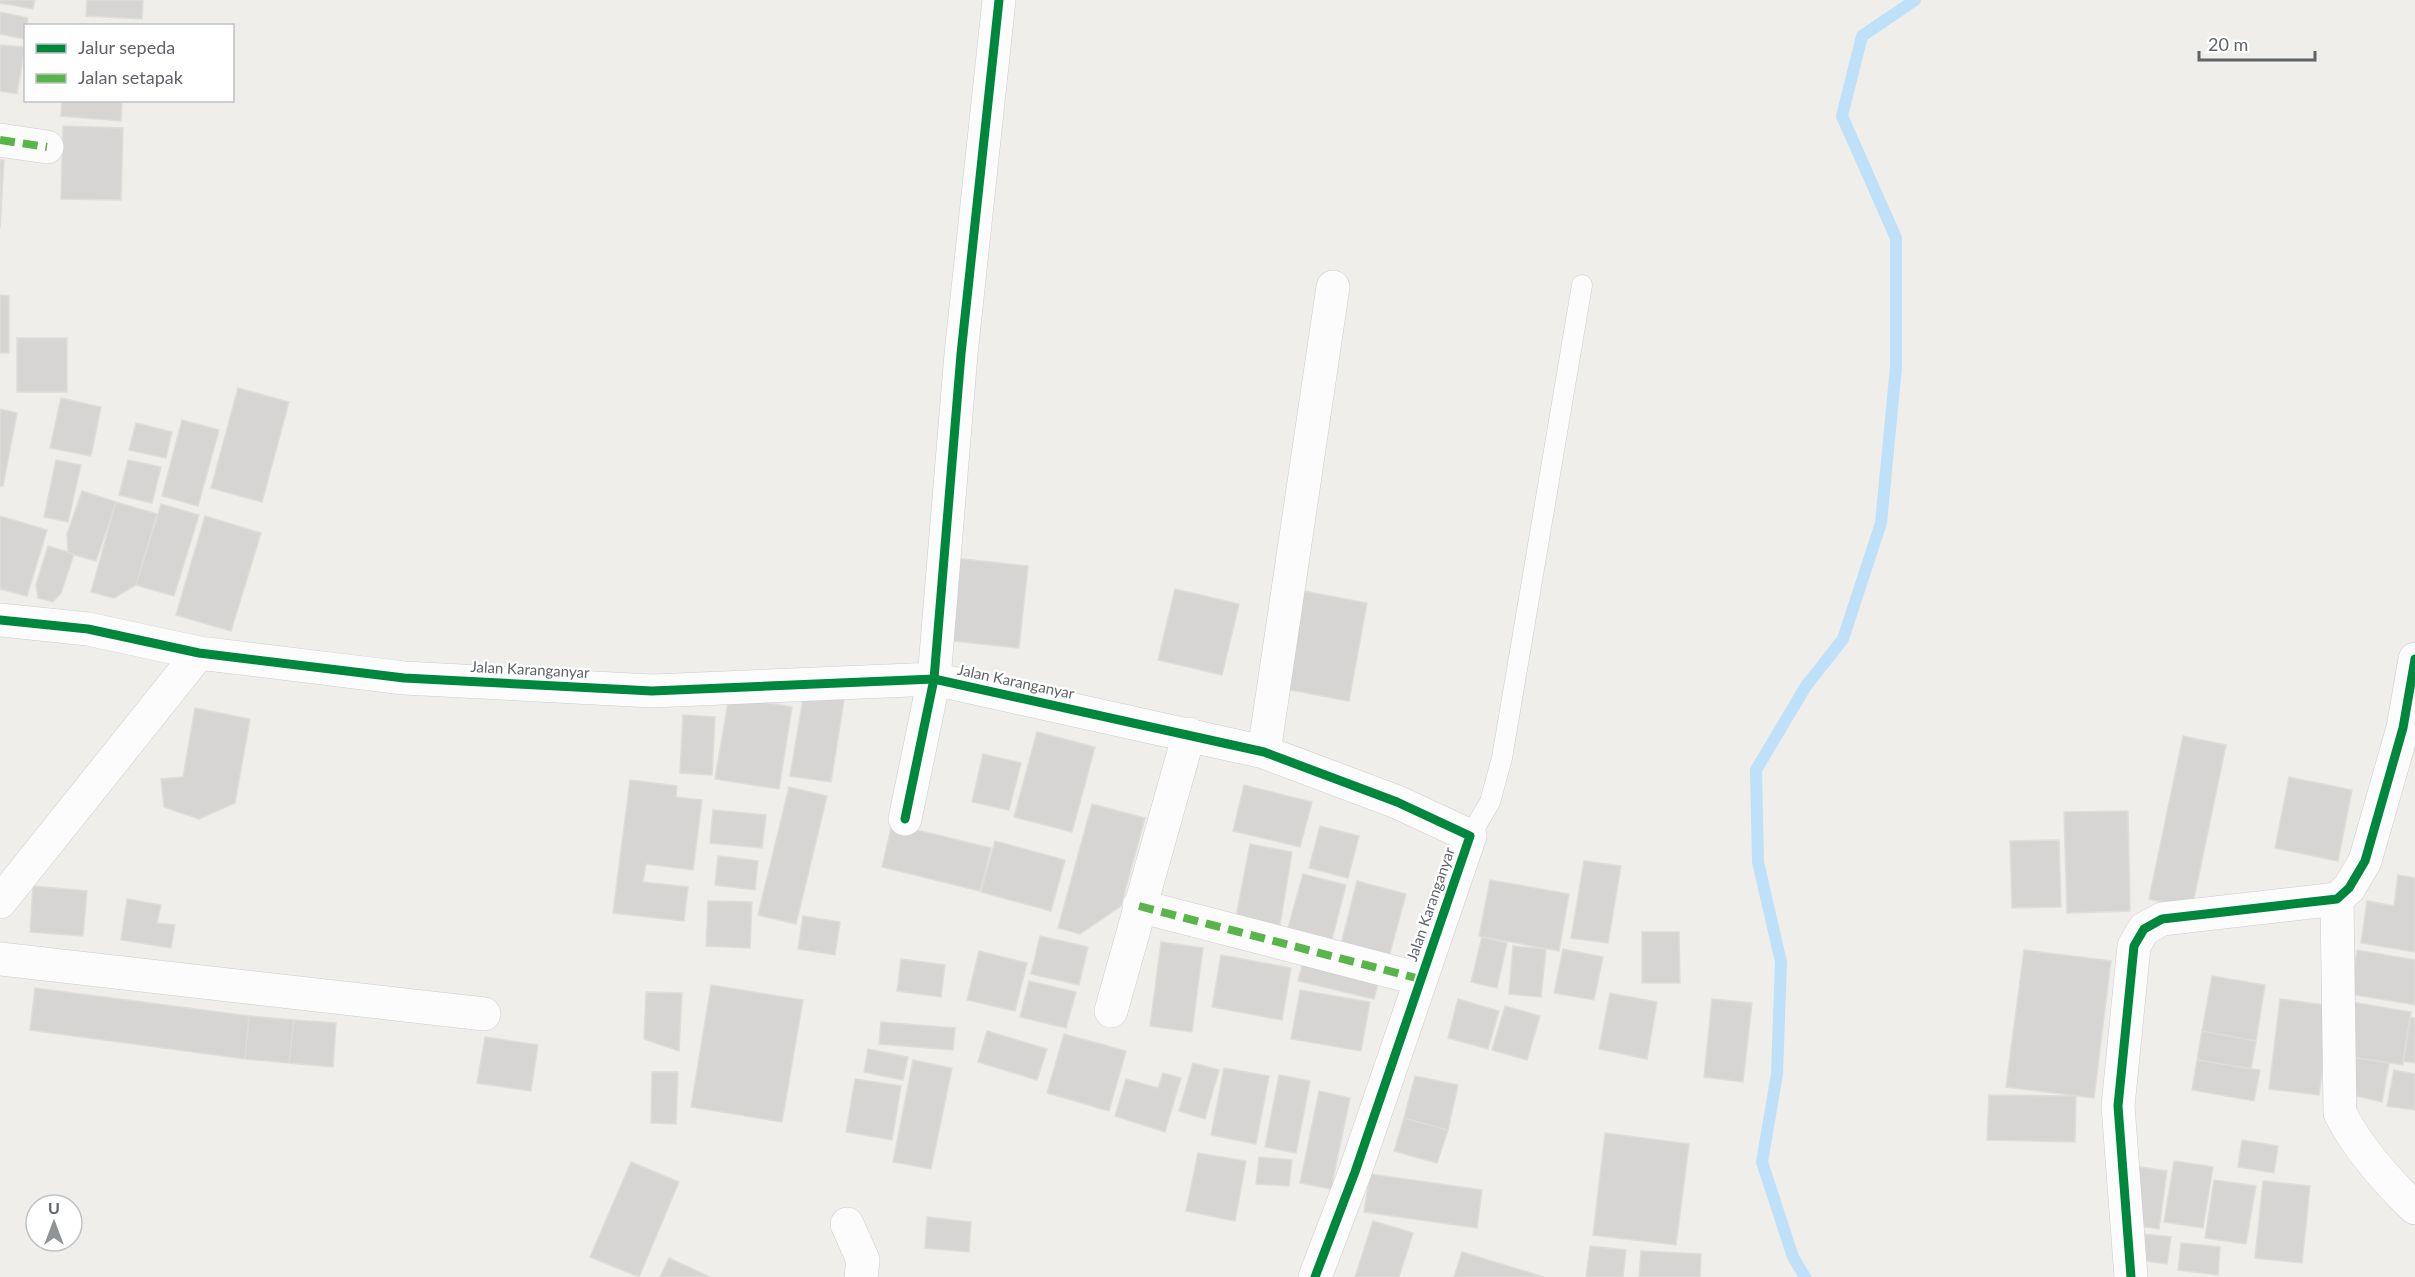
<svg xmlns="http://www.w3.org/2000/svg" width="2415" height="1277" font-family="Lato,sans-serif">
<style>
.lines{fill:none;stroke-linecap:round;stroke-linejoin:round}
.stream{stroke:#bfe0f9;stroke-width:12}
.building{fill:#d6d5d3;stroke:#deddd9;stroke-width:1.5}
.service-casing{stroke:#cbcccc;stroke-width:21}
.minor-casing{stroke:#cbcccc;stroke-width:34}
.service{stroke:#fdfcfc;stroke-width:20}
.minor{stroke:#fdfcfc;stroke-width:33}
.quiet{stroke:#58b549;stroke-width:8;stroke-dasharray:15 8;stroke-linecap:butt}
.cycleway-casing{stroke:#fff;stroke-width:13}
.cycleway{stroke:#00873e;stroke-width:9}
.labels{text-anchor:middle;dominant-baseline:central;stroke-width:4.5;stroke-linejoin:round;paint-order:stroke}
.street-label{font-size:15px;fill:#5f6368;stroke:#fff}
</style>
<rect width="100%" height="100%" fill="#efeeea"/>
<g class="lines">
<path class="stream" d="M1805,1277L1793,1257L1762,1162L1777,1074L1781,962L1758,862L1756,770L1806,686L1843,639L1881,523L1896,367V238L1842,116L1862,36L1915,0"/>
</g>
<path class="building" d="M0,0H35L33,9L0,3Z
M87,0H143L142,19L86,16Z
M0,12L28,18L25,39L0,34Z
M0,45L25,47L17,94L0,91Z
M62,100H122L121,121L61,116Z
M63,126L123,128L121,200L61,199Z
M0,160H4L0,228Z
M0,295L9,296V353H0Z
M17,338H67V392H17Z
M238,388L289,402L262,502L211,488Z
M61,398L101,407L91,456L50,448Z
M0,409L17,413L3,486H0Z
M182,420L219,430L198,506L162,496Z
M136,423L172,432L166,458L129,450Z
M56,460L81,465L68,522L44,517Z
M128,460L161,467L152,503L119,495Z
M82,491L116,502L96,561L68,553L67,534Z
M116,502L157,514L136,585L114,598L91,592Z
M161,504L199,515L174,596L136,585Z
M0,516L47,530L27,596L0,589Z
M205,516L261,533L231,631L176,615Z
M48,546L74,554L61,593L53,602L38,598L36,585Z
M954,558L1028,566L1019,648L945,640Z
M1175,589L1239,604L1222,675L1158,660Z
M1304,591L1367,603L1349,701L1285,689Z
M805,687L845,694L831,782L790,776Z
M729,696L792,707L779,789L715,779Z
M195,708L250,719L235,803L199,819L164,807L161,779L183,777Z
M683,715L715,717L712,775L680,773Z
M1037,732L1095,747L1072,832L1014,817Z
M2183,736L2226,745L2192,908L2149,899Z
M983,754L1021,763L1009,810L972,802Z
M2289,777L2352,790L2338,861L2275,848Z
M630,780L677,786L676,797L702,800L693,870L646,864L643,882L688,887L684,921L613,913Z
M1244,785L1312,802L1300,847L1233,831Z
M789,787L827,796L796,924L758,915Z
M1092,804L1145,818L1121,906L1080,934L1058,928Z
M713,810L766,815L762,848L710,843Z
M2128,811L2130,911L2067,913L2064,812Z
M892,824L991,848L980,891L882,867Z
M1320,826L1359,836L1348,878L1309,868Z
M2059,840L2061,907L2012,908L2010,841Z
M995,841L1065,860L1051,911L981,892Z
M1250,844L1292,852L1280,925L1236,917Z
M718,856L758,861L755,890L715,885Z
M1584,861L1621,866L1608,943L1571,938Z
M1303,874L1346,885L1332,939L1288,928Z
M2398,875L2415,878V952L2361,943L2367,901L2394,906Z
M1490,880L1569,894L1559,951L1479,936Z
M1357,881L1406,894L1389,957L1341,944Z
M33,886L87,891L83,936L30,932Z
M127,899L161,905L157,923L175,925L171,948L121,940Z
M708,901L752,902L750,948L706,946Z
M803,916L840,922L835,955L798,949Z
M1642,932H1679L1680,983H1642Z
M1040,936L1088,947L1079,985L1031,974Z
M1482,937L1507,943L1497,988L1471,982Z
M1161,942L1203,948L1192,1032L1150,1026Z
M1513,946L1546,949L1541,997L1509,994Z
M1563,949L1603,957L1594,1000L1554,993Z
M2024,950L2111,961L2094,1098L2006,1087Z
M2357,950L2415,960V1005L2350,994Z
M979,951L1027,963L1015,1011L967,1000Z
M1305,953L1381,972L1374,999L1298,981Z
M1221,955L1291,968L1282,1020L1212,1007Z
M901,959L945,965L941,997L897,991Z
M2212,976L2265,985L2256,1041L2202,1031Z
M1029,981L1076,992L1066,1028L1020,1017Z
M711,985L803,1000L782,1122L691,1107Z
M35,988L249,1016L245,1059L30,1030Z
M1300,990L1370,1002L1361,1051L1291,1039Z
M646,992L682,993L679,1051L644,1039Z
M1610,993L1657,1002L1647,1059L1599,1049Z
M1458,999L1499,1011L1488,1049L1448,1038Z
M1712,999L1752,1003L1743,1082L1704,1077Z
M2280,999L2331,1006L2319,1095L2269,1089Z
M2352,1002L2411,1012L2403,1065L2344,1056Z
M1505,1006L1540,1016L1527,1060L1492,1050Z
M249,1016L294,1020L289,1063L245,1059Z
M2410,1017L2415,1018V1063L2403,1061Z
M294,1020L336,1023L333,1067L289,1063Z
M881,1022L955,1028L953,1050L879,1044Z
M987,1031L1047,1049L1037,1080L978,1062Z
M2202,1031L2256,1041L2251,1069L2197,1060Z
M1064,1034L1126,1051L1109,1111L1047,1093Z
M485,1037L538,1045L531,1091L477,1083Z
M868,1049L908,1057L903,1080L864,1072Z
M2344,1056L2389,1063L2382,1102L2344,1093Z
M913,1060L952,1068L931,1169L893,1162Z
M2197,1060L2260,1070L2254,1101L2192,1090Z
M1193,1063L1219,1070L1205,1119L1179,1111Z
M1224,1068L1269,1076L1256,1144L1211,1135Z
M2394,1070L2415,1074V1110L2387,1106Z
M652,1072H678L676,1124L651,1123Z
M1163,1073L1181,1078L1165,1132L1115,1116L1126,1079L1158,1088Z
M1279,1075L1310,1081L1296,1153L1265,1147Z
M1415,1076L1458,1085L1448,1130L1404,1118Z
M855,1079L901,1086L892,1140L846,1132Z
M1319,1091L1350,1098L1331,1189L1300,1183Z
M1989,1095L2076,1096L2075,1142L1987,1140Z
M1404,1118L1448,1130L1437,1163L1394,1151Z
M1605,1133L1689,1144L1676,1245L1593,1235Z
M2242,1140L2278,1146L2274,1173L2238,1167Z
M1198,1153L1246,1161L1235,1221L1186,1211Z
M1259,1157L1292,1160L1289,1186L1256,1184Z
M2174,1161L2213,1167L2203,1228L2164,1222Z
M631,1162L679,1182L639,1277L590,1257Z
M2134,1166L2167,1171L2159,1229L2126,1224Z
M1370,1174L1482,1190L1477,1228L1364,1212Z
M2214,1180L2256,1186L2246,1244L2205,1238Z
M2263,1181L2310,1186L2302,1263L2255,1258Z
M927,1217L971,1222L969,1252L925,1248Z
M1373,1221L1413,1233L1399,1277H1355Z
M2134,1233L2171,1237L2167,1264L2131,1259Z
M2181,1243L2220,1247L2218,1275L2178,1270Z
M1590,1246L1626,1250L1623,1277H1586Z
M1641,1251L1701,1254L1700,1277H1639Z
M1462,1252L1544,1277H1454Z
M669,1258L710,1277H660Z"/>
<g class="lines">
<defs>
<path id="service" d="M1470,836L1490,802L1502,758L1582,285"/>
<path id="minor" d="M0,140L47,147
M0,620L88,629L199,653L404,678L652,691L934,679L1264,752L1397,802L1470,836L1355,1172L1315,1277
M1264,752L1333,287
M905,819L934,679L961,354L999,0
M2337,899L2340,1113C2358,1149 2386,1180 2415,1208
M0,902L199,653
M1139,906L1420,979
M0,959L484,1014
M1111,1011L1189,734
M847,1224L863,1260L861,1277
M2131,1277L2118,1106L2134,946L2144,929L2162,919L2337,899L2349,888L2365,861L2403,728L2415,659"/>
</defs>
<use href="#service" class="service-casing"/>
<use href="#minor" class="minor-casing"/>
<use href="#service" class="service"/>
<use href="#minor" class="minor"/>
<path class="quiet" d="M0,140L47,147
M1139,906L1420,979"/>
<defs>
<path id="cycleway" d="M0,620L88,629L199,653L404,678L652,691L934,679L1264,752L1397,802L1470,836L1355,1172L1315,1277
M905,819L934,679L961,354L999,0
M2131,1277L2118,1106L2134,946L2144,929L2162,919L2337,899L2349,888L2365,861L2403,728L2415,659"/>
</defs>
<use href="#cycleway" class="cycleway-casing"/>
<use href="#cycleway" class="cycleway"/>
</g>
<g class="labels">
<g class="street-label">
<text transform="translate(530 669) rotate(3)">Jalan Karanganyar</text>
<text transform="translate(1016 681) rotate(12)">Jalan Karanganyar</text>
<text transform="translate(1430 904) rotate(-71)">Jalan Karanganyar</text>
</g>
</g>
<rect x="24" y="24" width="210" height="78" fill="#ffffff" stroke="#bfc1c3" stroke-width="1.5"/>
<rect x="36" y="44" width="30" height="9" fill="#00873e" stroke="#bfc1c3" stroke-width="1.5"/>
<text x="78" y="54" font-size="18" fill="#5f6368">Jalur sepeda</text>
<rect x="36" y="74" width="30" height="9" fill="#58b549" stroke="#bfc1c3" stroke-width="1.5"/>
<text x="78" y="84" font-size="18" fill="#5f6368">Jalan setapak</text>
<g transform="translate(54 1223)"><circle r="28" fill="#ffffff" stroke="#bfc1c3" stroke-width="1.5"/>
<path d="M0-4.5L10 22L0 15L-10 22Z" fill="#919496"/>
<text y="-9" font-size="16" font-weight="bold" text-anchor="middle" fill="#5f6368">U</text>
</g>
<path d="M2199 51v9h116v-9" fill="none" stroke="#5f6368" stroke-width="3"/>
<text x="2208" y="51" font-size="18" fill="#5f6368" stroke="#ffffff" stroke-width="4.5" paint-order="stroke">20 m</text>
</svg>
